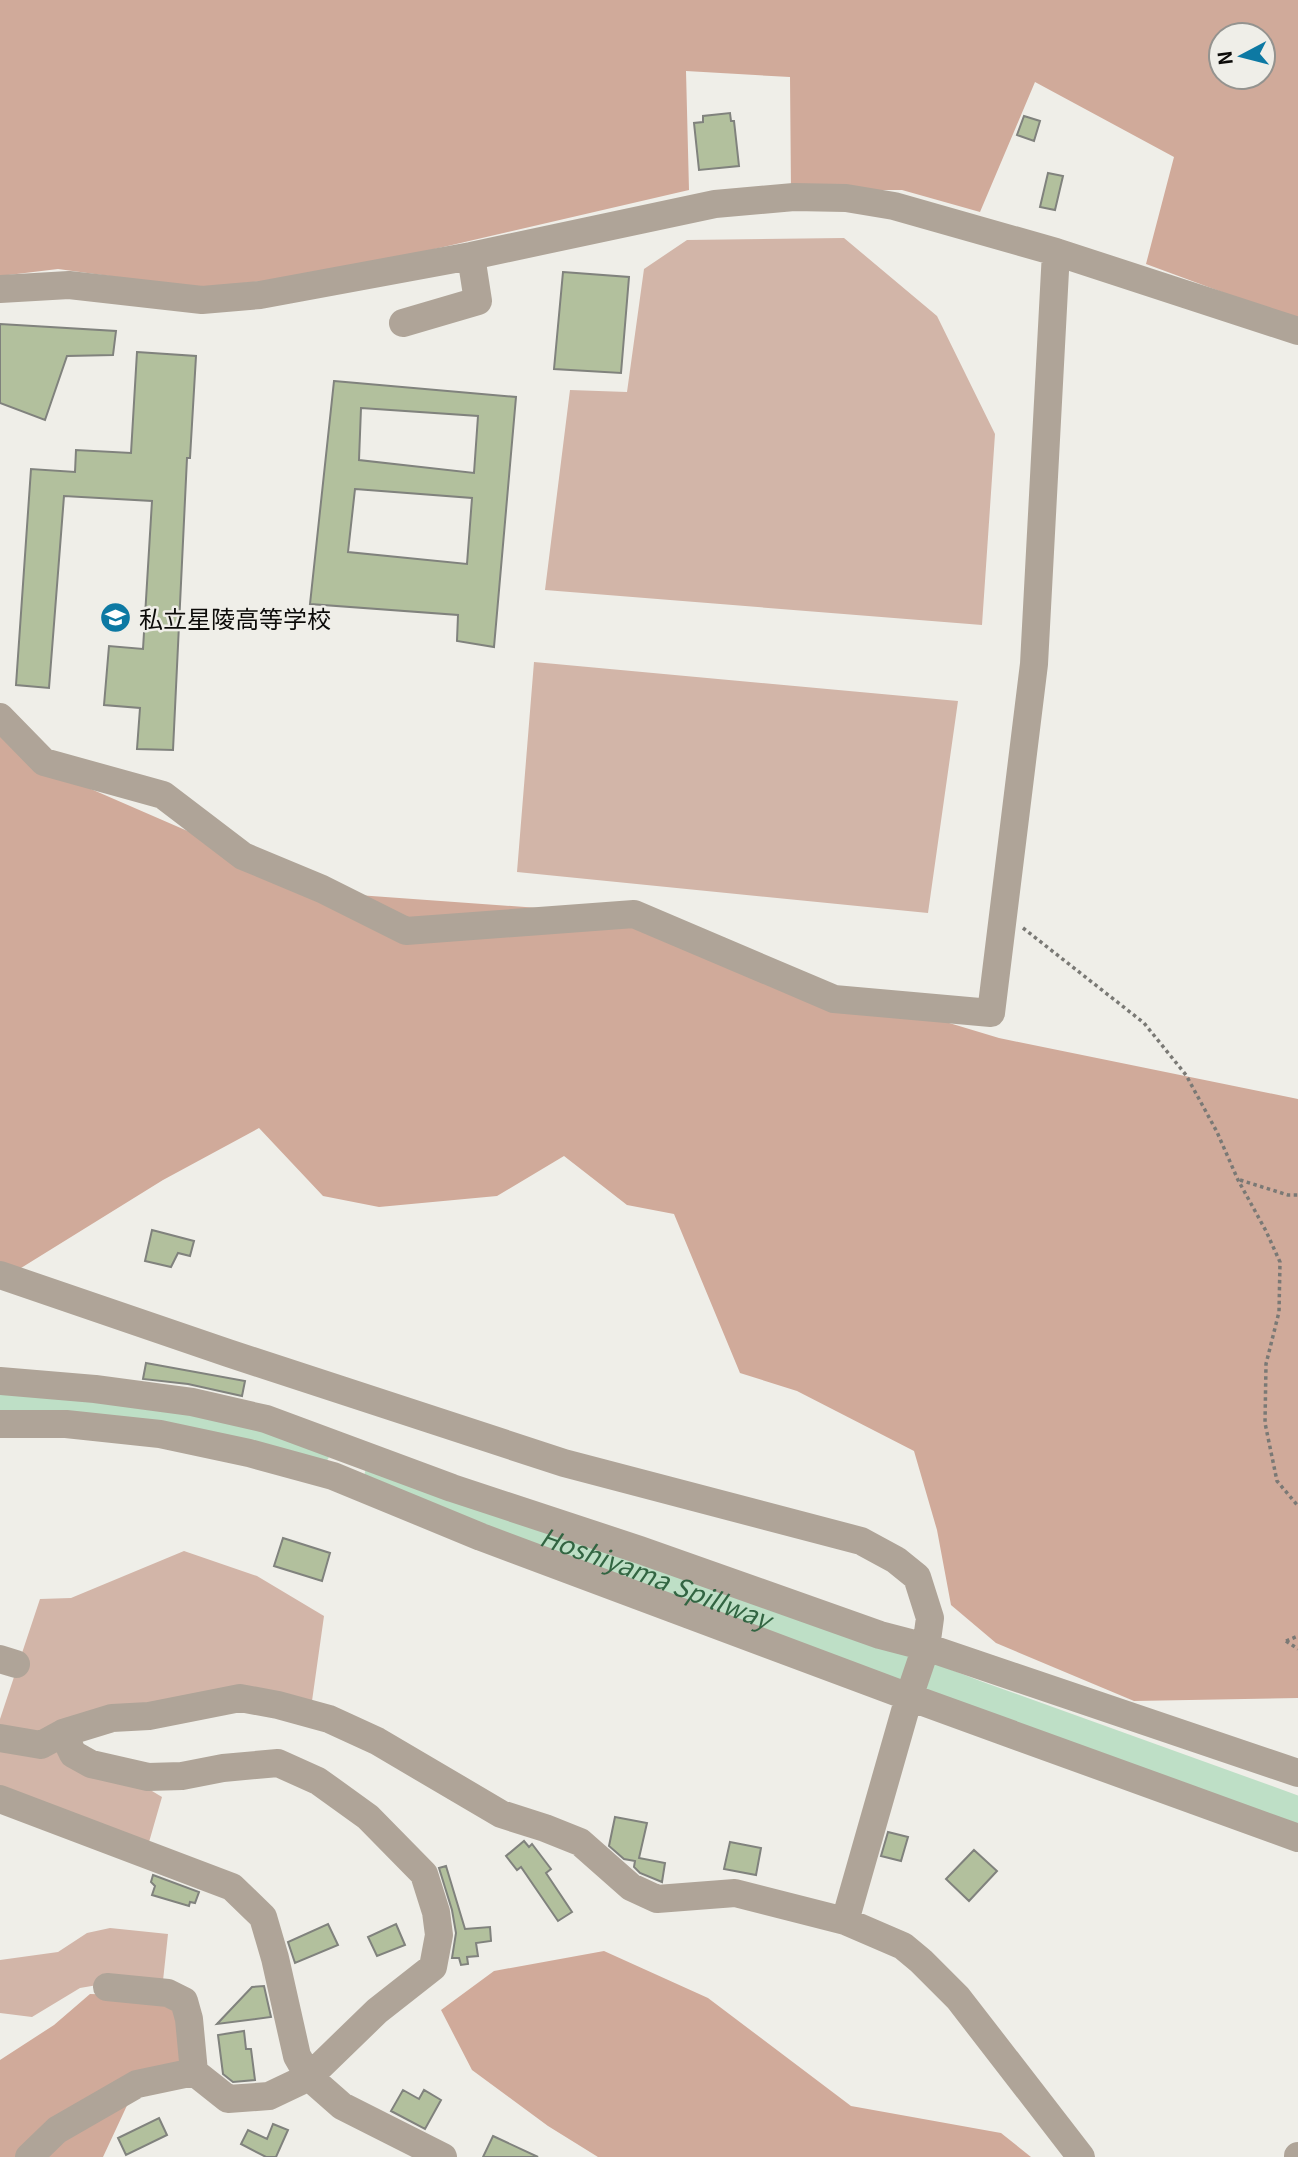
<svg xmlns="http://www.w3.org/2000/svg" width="1298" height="2157" font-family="Georgia,'Noto Sans JP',serif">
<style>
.green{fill:#d2b5a8}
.forest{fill:#d0aa9a;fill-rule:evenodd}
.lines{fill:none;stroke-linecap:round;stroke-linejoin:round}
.river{stroke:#bedfc6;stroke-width:35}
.building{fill:#b2c09d;stroke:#80827d;stroke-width:2;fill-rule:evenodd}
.path{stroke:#7a7975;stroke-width:3.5;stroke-dasharray:3.5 3.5;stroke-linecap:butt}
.minor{stroke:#afa498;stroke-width:28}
.labels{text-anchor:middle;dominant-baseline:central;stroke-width:5;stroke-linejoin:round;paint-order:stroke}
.poi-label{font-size:24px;fill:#0c0b09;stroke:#efeee8;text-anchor:start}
.water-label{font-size:26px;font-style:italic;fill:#326542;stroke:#efeee8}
</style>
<rect width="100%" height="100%" fill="#efeee8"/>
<path class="green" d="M844,238L937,316L995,434L982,625L545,590L570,390L627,392L644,269L687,240Z
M534,662L958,701L928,913L517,872Z
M184,1551L257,1576L324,1616L312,1701L185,1709L67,1740L162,1797L147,1849L0,1804V1719L40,1599L71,1598Z
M110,1928L168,1934L162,1990L109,1983L80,1988L32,2017L0,2013V1960L58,1952L87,1933Z"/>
<path class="forest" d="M0,0H1298V320L1146,264L1174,157L1035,82L980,212L902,190H791L790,77L686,71L689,190L327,274L198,288L58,269L0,276ZM1221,35H1263V77H1221Z
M0,724L38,766L330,893L649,916L690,945L999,1038L1298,1099V1698L1134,1701L996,1643L951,1605L937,1530L914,1451L797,1391L740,1373L674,1214L627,1205L564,1156L497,1196L379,1207L323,1196L259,1128L163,1180L0,1281Z
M604,1951L708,1998L851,2106L1001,2133L1031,2157H598L548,2126L472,2070L441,2010L494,1971Z
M90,1994L173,1996L190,2073L137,2084L103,2157H0V2060L54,2025Z"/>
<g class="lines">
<g class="river">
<path d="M0,1403C105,1401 215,1413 313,1450"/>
<path id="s1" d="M382,1476L630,1565L976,1698L1298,1814"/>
</g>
</g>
<path class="building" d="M730,113L731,121H734L739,166L699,170L694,123L703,122V116Z
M1024,116L1040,121L1034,141L1017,135Z
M1048,173L1063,176L1055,210L1040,207Z
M563,272L629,277L621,373L554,369Z
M0,324L116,331L113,355L67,356L45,420L0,403Z
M137,352L196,356L190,458H187L173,750L137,749L140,708L104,705L109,646L143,649L152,501L64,496L49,688L16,685L31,469L75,472L76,450L131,453Z
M334,381L516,397L494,647L457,641L458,615L310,604ZM361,408L478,416L474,473L359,460ZM355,489L472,498L467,564L348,552Z
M152,1230L194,1241L190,1256L178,1253L171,1267L145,1261Z
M146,1363L245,1381L242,1396L188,1384L143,1379Z
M283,1538L330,1553L322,1581L274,1566Z
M615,1817L647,1823L639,1858L665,1863L662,1882L640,1873L634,1867L635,1861L624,1859L609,1846Z
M888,1832L908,1837L901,1861L881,1856Z
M524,1841L529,1847L532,1844L551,1869L546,1873L572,1912L558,1921L521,1867L517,1870L506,1856Z
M730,1842L761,1848L756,1875L724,1869Z
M974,1850L997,1871L969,1901L946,1879Z
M446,1866L465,1929L490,1927L491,1941L476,1943L478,1956L467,1957L468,1964L461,1965L459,1958H452L456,1933L452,1910L439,1868Z
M153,1875L199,1892L195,1903L190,1902L189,1906L152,1895L155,1886L151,1882Z
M328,1924L338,1945L295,1963L288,1942Z
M396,1924L405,1945L377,1956L368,1937Z
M264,1986L271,2017L217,2024L252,1987Z
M244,2031L246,2049H251L255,2080L233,2082L223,2074L218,2035Z
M403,2090L419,2099L424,2090L441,2100L425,2129L391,2111Z
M159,2118L167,2135L126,2155L118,2138Z
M273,2124L288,2130L276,2157H266L241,2144L248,2130L267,2139Z
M493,2136L538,2157H483Z"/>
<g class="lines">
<path class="path" d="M1023,928L1144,1023L1186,1075L1217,1132L1238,1180L1266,1231L1280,1262L1279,1312L1266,1364L1265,1423L1277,1481L1298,1506
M1240,1180L1288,1195H1298
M1286,1641L1298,1649
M1286,1641L1298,1636"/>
<path class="minor" d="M0,289L69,285L202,300L260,295L471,256L715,204L794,197L846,198L894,206L1056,252L1298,331
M403,323L478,301L471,256
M0,717L44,762L163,795L243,856L322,889L406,931L634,914L834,999L991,1013L1034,664L1056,252
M0,1275L228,1353L564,1463L861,1541L896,1560L917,1577L930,1618L926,1647L909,1697L845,1921
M0,1381L95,1389L192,1402L266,1419L452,1488L640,1550L880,1635L926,1647L1298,1773
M0,1424H66L160,1434L249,1453L333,1476L481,1537L909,1697L1298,1838
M0,1659L16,1664
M0,1738L41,1745L63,1733L112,1718L149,1716L240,1698L278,1705L329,1719L377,1741L501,1814L545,1828L580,1842L631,1887L657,1899L735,1893L845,1921L903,1946L921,1961L958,1998L1081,2157
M0,1799L232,1887L263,1917L275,1958L297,2056L309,2077L342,2106L443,2157
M107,1987L168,1993L184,2001L189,2019L194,2072
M29,2157L57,2130L137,2084L194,2072L228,2099L269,2096L309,2077L377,2011L433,1967L439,1935L436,1912L424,1874L368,1817L318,1781L278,1763L223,1768L182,1776L148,1777L91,1764L73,1754L63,1733
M1298,2157V2156"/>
</g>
<defs>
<symbol id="school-disc" viewBox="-11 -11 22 22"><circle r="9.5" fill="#0d79a3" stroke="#efeee8"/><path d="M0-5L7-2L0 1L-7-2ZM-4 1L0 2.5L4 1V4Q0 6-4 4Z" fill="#fff"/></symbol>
</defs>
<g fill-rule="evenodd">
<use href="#school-disc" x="98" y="600" width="35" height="35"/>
</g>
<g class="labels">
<g class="poi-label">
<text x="139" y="617">私立星陵高等学校</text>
</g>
<g class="water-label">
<text stroke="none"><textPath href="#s1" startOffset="292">Hoshiyama Spillway</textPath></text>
</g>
</g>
<g transform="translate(1242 56) rotate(263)"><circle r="33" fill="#efeee8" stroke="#94938f" stroke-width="2"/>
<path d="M0-5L12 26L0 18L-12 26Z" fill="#0d79a3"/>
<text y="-10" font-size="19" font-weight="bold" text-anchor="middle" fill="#0c0b09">N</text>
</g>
</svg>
